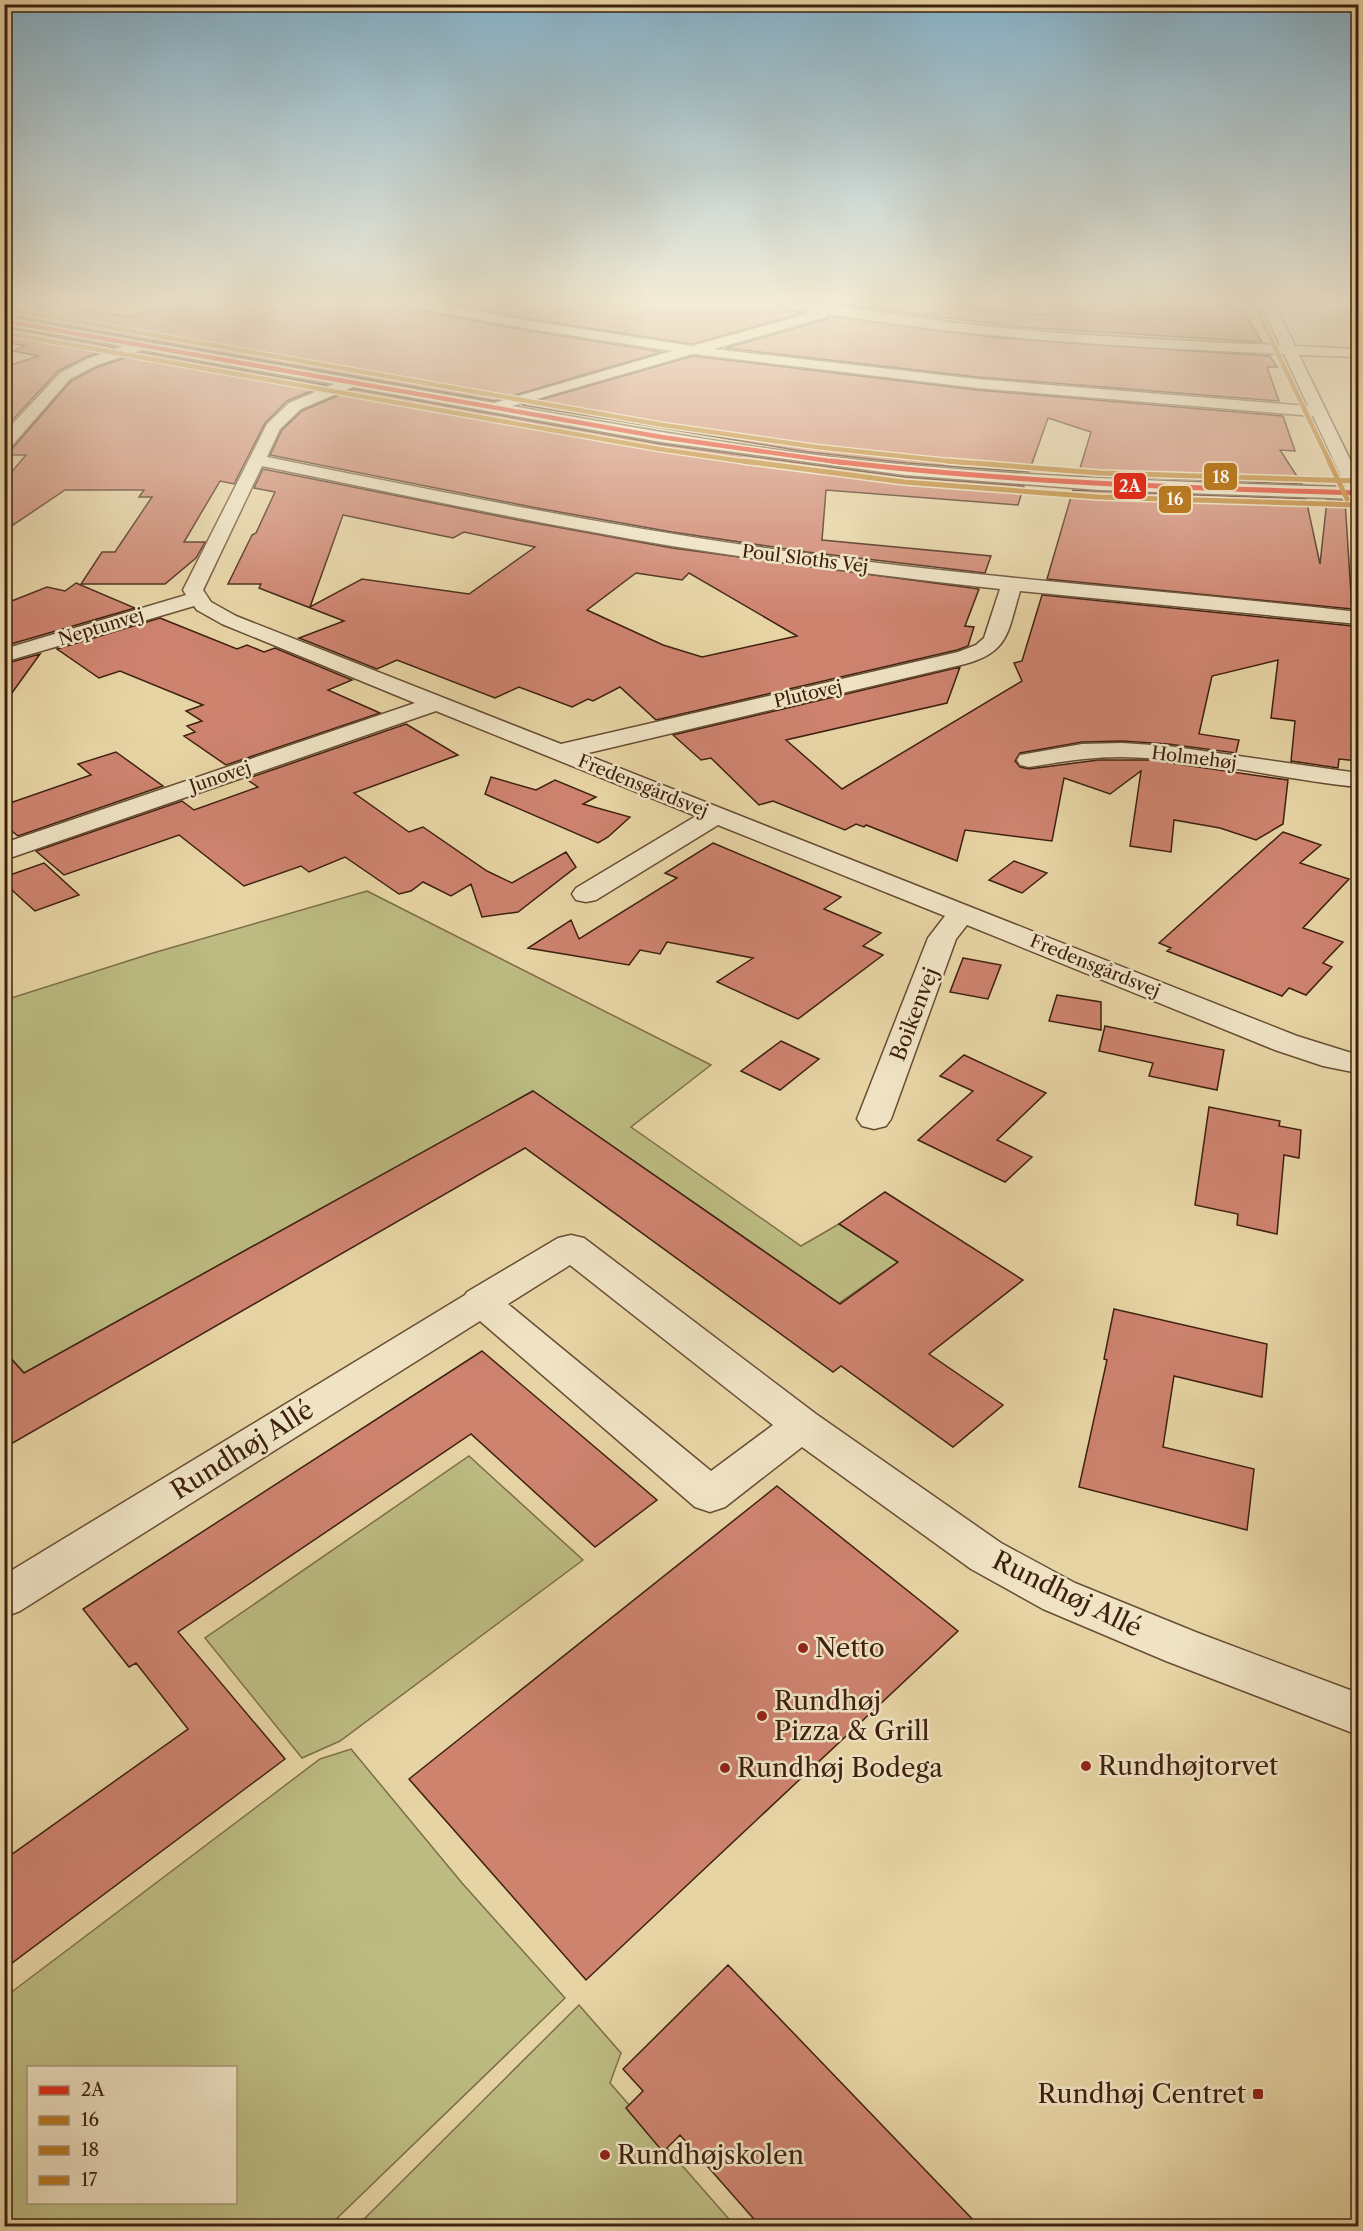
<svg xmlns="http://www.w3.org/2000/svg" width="1363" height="2231" font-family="'Libre Caslon Text',serif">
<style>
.green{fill:#bcbb81;stroke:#7d6e48;stroke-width:1.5;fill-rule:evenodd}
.building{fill:#ce836f;stroke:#3e200f;stroke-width:1.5;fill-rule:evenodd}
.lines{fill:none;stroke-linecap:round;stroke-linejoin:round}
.minor-casing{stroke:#684d34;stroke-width:3}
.minor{fill:#efe3c4;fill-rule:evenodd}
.bus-1-far1-casing{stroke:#efe3c4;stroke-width:7}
.bus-1-casing{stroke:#efe3c4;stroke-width:8}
.bus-2-far1-casing{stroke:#efe3c4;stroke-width:7}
.bus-2-casing{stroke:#efe3c4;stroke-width:8}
.bus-3-far1-casing{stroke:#efe3c4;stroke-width:7}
.bus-3-casing{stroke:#efe3c4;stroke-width:8}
.bus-4-far1-casing{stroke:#efe3c4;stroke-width:7}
.bus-4-casing{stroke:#efe3c4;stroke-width:8}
.bus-1-far1{stroke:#e52b18;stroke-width:4.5}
.bus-1{stroke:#e52b18;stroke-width:5}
.bus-2-far1{stroke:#bb7c22;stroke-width:4.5}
.bus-2{stroke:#bb7c22;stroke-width:5}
.bus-3-far1{stroke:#bb7c22;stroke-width:4.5}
.bus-3{stroke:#bb7c22;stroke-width:5}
.bus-4-far1{stroke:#bb7c22;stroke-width:4.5}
.bus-4{stroke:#bb7c22;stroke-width:5}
.poi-dot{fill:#8f2418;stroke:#efe3c4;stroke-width:2}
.labels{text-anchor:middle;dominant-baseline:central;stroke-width:5;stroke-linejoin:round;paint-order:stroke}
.far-street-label{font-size:18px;fill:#3e200f;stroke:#efe3c4}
.street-label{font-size:21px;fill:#3e200f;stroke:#efe3c4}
.near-street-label{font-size:26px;fill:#3e200f;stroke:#efe3c4}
.near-poi-label{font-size:26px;fill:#3e200f;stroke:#efe3c4;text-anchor:start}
.line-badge{stroke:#efe3c4;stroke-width:2}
.badge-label{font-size:16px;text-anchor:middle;font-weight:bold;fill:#fff}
</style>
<rect width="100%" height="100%" fill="#e7d4a4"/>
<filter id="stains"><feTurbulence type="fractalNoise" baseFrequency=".00333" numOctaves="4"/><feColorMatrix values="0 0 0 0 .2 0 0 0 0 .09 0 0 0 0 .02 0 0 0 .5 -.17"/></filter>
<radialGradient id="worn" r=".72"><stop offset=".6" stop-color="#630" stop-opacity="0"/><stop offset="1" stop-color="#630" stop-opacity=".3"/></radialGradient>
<path class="green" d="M367,891L711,1065L631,1127L801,1246L839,1224L898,1262L839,1303L533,1091L24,1373L5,1351V1000L153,953Z
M469,1456L583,1560L340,1741L302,1758L205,1638Z
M351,1749L462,1883L565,1998L329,2226H5V1997L320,1759ZM28,2068H236V2202H28Z
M579,2005L621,2053L610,2083L735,2226H357Z"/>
<path class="building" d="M201,303H404L412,309L524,330L662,352L494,401L16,317L54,304L128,317L167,305L186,309Z
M450,303H777L785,309L804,313L692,344L524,318Z
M830,303H921L1046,315L1051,307L1058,308L1060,303L1241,307L1262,342L1020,327Z
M829,316L998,338L1270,356L1277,367H1267L1279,401L977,377L726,348L827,319Z
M4,327L114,347L86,357L58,371L4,429V367L39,356L13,351L25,346L4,342Z
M142,352L326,385L287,401L265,423L234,484L220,481L184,542H205L196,558L165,584H81L102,552H115L152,497H139L144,490H65L4,531V481L26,455H4V451L12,449L71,381L98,367Z
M693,356L977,390L1283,416L1295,451L1280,450L1302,484L1078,475L1091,432L1048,418L1029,472L907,463L808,452L522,405Z
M353,389L661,444L905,477L1024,486L1018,505L826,490L822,540L991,556L985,573L807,552L672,532L537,508L270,455L282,430L302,411Z
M263,469L518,520L672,548L979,589L965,626L974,627L968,646L957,650L656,720L620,687L593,701L588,699L572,707L519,687L495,698L397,660L377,669L299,638L344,621L259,588L261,584H228L252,535L256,533L275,492L254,488ZM343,515L453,538L464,532L535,547L469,594L362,579L310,607ZM636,573L682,580L689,573L797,636L702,657L663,645L587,610Z
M1073,490L1306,499L1320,564L1327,500L1345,501L1352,609L1047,579Z
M76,583L135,608L4,646V604L47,587L65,591Z
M1042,595L1353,626L1354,636H1359L1358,761L1339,759L1338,768L1291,761L1295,721L1271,718L1278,660L1212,676L1199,734L1239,740L1236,753L1168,744L1122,741L1082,742L1020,753L1015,761L1020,767L1029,769L1098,760H1150L1288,780L1283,824L1256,840L1220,828L1174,820L1171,852L1130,846L1141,771L1110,794L1064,778L1052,841L965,830L957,861L866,825L864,827L856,824L845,830L773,801L759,805L711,758L701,760L673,735L960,667L947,703L786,740L842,789L1022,681L1014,663L1022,661Z
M160,618L237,649L247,645L264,652L275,648L352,680L328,690L380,713L226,765L184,736L195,732L187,726L202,721L186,711L203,705L120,671L99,678L57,649Z
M40,654L4,704V664Z
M406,724L458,755L354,793L409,832L423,827L487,871L512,883L566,852L576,867L518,912L482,917L471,884L451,896L423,882L411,891L399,894L345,857L309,872L301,866L244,886L179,835L64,875L36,851L182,801L194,810L258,787L246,779Z
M116,752L163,786L18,836L4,825V805L91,775L78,764Z
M491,777L536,790L555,780L596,797L583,804L630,817L608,837L598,843L485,794Z
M1283,832L1321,845L1300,863L1349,879L1303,928L1343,942L1323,963L1332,967L1306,995L1289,988L1282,996L1167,951L1171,948L1159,943Z
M713,843L841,897L824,909L881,933L863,946L883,955L798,1019L717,982L753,958L667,942L660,954L640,950L629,965L528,948L571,920L579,939L677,878L665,873Z
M1014,861L1047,873L1022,893L989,880Z
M44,863L79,895L35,911L4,883V877Z
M963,958L1001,965L988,999L950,992Z
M1057,995L1101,1002V1030L1049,1021Z
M1105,1026L1224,1050L1217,1090L1149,1076L1153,1063L1099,1051Z
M781,1041L819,1059L780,1090L741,1071Z
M964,1055L1046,1093L997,1140L1032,1157L1005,1182L918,1140L973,1091L940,1076Z
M533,1091L840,1304L898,1262L839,1224L885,1192L1023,1280L929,1354L1003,1405L953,1447L841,1366L833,1372L525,1148L4,1448V1351L24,1373Z
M1209,1107L1280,1121L1279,1126L1301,1130L1299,1158L1284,1155L1277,1234L1237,1225L1238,1214L1195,1205Z
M1114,1309L1267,1344L1262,1397L1174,1376L1163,1447L1254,1469L1247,1530L1079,1487L1107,1360L1104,1359Z
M482,1351L657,1500L595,1547L471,1434L178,1632L285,1759L4,1969V1860L188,1729L136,1663L129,1667L83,1609Z
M777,1486L958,1631L586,1980L409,1779Z
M728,1965L979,2226H760L680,2135L663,2152L626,2108L643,2091L623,2069Z"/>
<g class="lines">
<defs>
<path id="minor" d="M406,303H436L524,320L692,346L814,312L785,307L779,303C845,303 916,319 983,326C1082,336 1181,341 1280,345L1260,303H1274L1295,346L1358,349V357L1299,355L1358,476V499L1099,490L905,475L661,442L353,387L301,409L280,429L267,457C446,493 626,530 807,554C991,579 1175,591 1358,612V624L1020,591C1008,630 1010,652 965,664L584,754L1297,1036L1358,1055V1073L1323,1066L1275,1050L967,925L956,939L891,1119L886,1126L874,1129L862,1126L857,1119L928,938L945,916L718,825L596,900L586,902L576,900L572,894L576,888L696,816L436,711L4,860V843L415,703L222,624L197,610L194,606L4,662V649L186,595L183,590L267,424L289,403L334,384L142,350L97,365L70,379L10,448L4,449V433L60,373L87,359L123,346L4,325V317L494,403L672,351L524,328L412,307ZM828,314C979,339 1132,347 1284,354L1308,406L977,379L714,349L826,317ZM693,354L977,388L1313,416L1346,487C1199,483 1053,478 907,465C774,453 643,429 512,406ZM262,466C399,494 535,523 672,546C781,563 890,577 1000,589L984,638L976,645L958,652L561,744L236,616L211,602L203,590Z
M1122,743L1168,746L1358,773V787C1279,779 1200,758 1121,757C1089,757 1060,762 1029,767L1020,765L1017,760L1020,755L1082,744Z
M571,1235L584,1238L816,1414L1001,1543L1075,1583L1198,1633L1358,1693V1735L1166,1661L1043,1609L971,1569L802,1447L725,1507L710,1512L695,1507L480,1321L20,1611L4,1617V1575L465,1295L467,1292L558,1238ZM570,1265L773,1425L711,1471L508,1304Z"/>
</defs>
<use href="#minor" class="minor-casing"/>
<use href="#minor" class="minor"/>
<defs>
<path id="bus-1-far1" d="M4,321L661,437L844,463"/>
<path id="bus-1" d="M832,461C1007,482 1182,488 1358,493"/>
<path id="bus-2-far1" d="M4,333L659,449L755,463"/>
<path id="bus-2" d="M744,461L904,482L1098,497L1358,505"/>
<path id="bus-3-far1" d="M6,309L663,425L816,447L966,463"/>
<path id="bus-3" d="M947,461L1100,473L1358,481"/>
<path id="bus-4-far1" d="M1256,308L1330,463"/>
<path id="bus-4" d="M1329,461L1347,499"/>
</defs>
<use href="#bus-1-far1" class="bus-1-far1-casing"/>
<use href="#bus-1" class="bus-1-casing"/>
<use href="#bus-2-far1" class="bus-2-far1-casing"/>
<use href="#bus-2" class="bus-2-casing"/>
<use href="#bus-3-far1" class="bus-3-far1-casing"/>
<use href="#bus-3" class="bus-3-casing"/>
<use href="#bus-4-far1" class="bus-4-far1-casing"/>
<use href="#bus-4" class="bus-4-casing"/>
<use href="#bus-1-far1" class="bus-1-far1"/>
<use href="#bus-1" class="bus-1"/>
<use href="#bus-2-far1" class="bus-2-far1"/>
<use href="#bus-2" class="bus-2"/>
<use href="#bus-3-far1" class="bus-3-far1"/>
<use href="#bus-3" class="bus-3"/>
<use href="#bus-4-far1" class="bus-4-far1"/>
<use href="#bus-4" class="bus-4"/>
</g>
<linearGradient id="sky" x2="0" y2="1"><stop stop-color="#87b6d0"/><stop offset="0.49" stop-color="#f4ecd6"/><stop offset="1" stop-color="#f4ecd6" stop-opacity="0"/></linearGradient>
<rect width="1363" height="616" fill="url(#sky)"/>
<g class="poi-dot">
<circle cx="803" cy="1648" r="6"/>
<circle cx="762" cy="1716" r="6"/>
<circle cx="1086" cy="1766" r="6"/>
<circle cx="725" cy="1768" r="6"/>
<rect x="1252" y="2088" width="12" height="12" rx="3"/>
<circle cx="605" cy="2155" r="6"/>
</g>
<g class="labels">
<g class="far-street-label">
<text transform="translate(805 559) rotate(7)">Poul Sloths Vej</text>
<text transform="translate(101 627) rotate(-17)">Neptunvej</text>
<text transform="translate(808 694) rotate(-13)">Plutovej</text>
<text transform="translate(1194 758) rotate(7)">Holmehøj</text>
<text transform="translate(220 777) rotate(-19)">Junovej</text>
<text transform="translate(643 786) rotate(22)">Fredensgårdsvej</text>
<text transform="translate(1095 966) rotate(22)">Fredensgårdsvej</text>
</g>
<g class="street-label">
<text transform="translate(914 1014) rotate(-69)">Boikenvej</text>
</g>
<g class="near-street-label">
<text transform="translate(242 1450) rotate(-32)">Rundhøj Allé</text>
<text transform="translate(1067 1594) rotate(26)">Rundhøj Allé</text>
</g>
<g class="near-poi-label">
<text x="815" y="1648">Netto</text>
<text x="774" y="1701">Rundhøj<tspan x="774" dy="30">Pizza &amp; Grill</tspan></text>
<text x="1098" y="1766">Rundhøjtorvet</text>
<text x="737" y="1768">Rundhøj Bodega</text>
<text x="1246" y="2094" text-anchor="end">Rundhøj Centret</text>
<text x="617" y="2155">Rundhøjskolen</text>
</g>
</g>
<g class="line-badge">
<rect x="1203" y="462" width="35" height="29" rx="6" fill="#bb7c22"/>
<rect x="1113" y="472" width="34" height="28" rx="6" fill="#e52b18"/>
<rect x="1158" y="485" width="34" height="29" rx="6" fill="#bb7c22"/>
</g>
<g class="badge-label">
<text x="1221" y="483">18</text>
<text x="1130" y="492">2A</text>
<text x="1175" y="505">16</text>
</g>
<rect width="1363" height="2231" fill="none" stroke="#e7d4a4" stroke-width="24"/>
<rect x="6" y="6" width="1351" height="2219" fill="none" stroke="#3e200f" stroke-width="3"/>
<rect x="12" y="12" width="1339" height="2207" fill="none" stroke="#3e200f" stroke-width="1.5"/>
<rect x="27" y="2066" width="210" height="138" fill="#efe3c4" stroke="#a8957c" stroke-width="1.5"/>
<rect x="39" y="2086" width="30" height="9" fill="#e52b18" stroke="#a8957c" stroke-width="1.5"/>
<text x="81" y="2096" font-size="18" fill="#3e200f">2A</text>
<rect x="39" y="2116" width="30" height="9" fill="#bb7c22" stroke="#a8957c" stroke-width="1.5"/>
<text x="81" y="2126" font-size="18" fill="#3e200f">16</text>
<rect x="39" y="2146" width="30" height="9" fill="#bb7c22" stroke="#a8957c" stroke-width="1.5"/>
<text x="81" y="2156" font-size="18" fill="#3e200f">18</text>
<rect x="39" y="2176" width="30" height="9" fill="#bb7c22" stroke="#a8957c" stroke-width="1.5"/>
<text x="81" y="2186" font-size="18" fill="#3e200f">17</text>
<rect width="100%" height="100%" filter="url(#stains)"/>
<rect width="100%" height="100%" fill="url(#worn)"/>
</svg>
